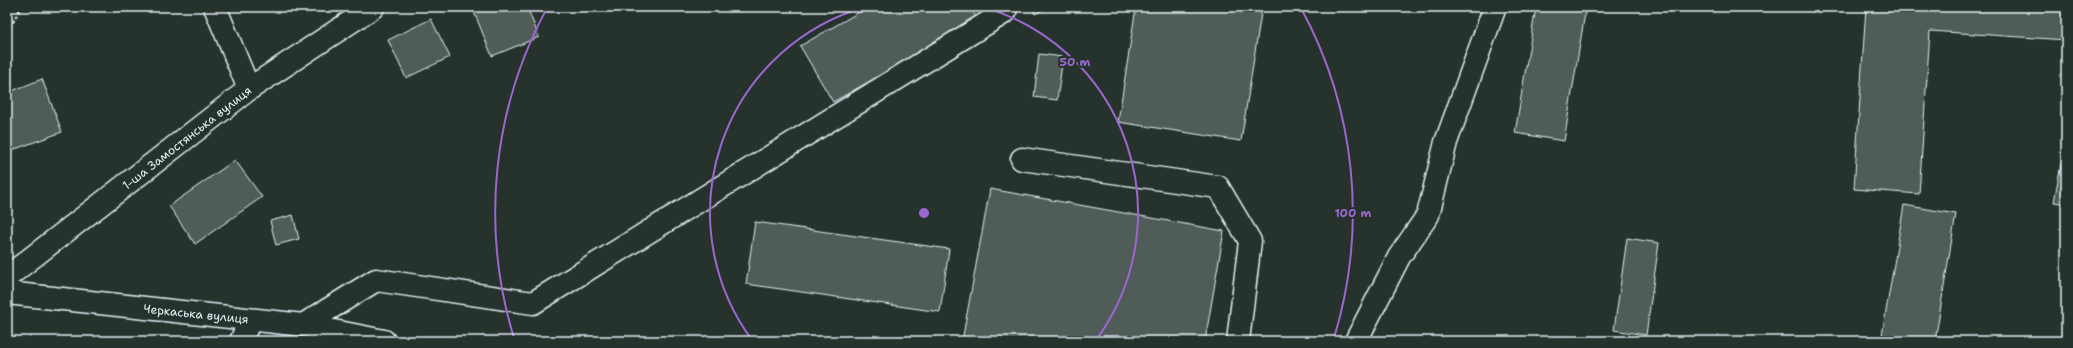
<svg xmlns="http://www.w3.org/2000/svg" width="2073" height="348" font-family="'Shantell Sans',sans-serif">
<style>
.building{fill:#505c59;stroke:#e8f1f8}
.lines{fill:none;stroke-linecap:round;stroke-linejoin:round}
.minor-casing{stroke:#e8f1f8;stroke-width:25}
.path{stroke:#e8f1f8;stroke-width:2.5;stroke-dasharray:3 3;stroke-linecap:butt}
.minor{stroke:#26332d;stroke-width:22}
.ring{fill:none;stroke:#9c67d0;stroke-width:2}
.labels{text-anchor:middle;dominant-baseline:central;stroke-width:4;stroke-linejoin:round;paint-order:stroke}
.street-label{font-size:12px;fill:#e8f1f8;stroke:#26332d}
.centre{fill:#9c67d0;stroke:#26332d;stroke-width:2}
.ring-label{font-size:12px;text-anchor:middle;font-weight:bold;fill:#9c67d0;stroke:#26332d;stroke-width:4;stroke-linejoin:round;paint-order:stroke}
</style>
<rect width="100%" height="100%" fill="#26332d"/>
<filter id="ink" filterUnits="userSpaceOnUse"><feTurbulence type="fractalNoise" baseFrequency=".025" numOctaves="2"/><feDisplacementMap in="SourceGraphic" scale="8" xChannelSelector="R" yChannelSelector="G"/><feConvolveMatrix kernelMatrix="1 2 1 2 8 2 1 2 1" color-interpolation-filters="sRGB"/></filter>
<g filter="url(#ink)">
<path class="building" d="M472,7H527L539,37L492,56Z
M868,7H970L978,20L833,102L800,46Z
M1031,7H1049L1035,14Z
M1136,7H1262L1241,141L1118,122Z
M1536,7H1586L1564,141L1515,133Z
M1866,7H2066V40L1930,31L1919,194L1854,189Z
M431,19L450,57L406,78L388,40Z
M1039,54L1063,57L1057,100L1034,97Z
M42,79L62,132L7,152V93Z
M2064,147L2066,148V204L2054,202Z
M235,160L262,197L195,244L169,206Z
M990,189L1224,231L1205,341H962Z
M1904,205L1956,214L1935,341H1881Z
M293,215L299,239L276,245L270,221Z
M755,222L949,249L940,312L746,284Z
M1627,238L1659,243L1646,335L1614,330Z"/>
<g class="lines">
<defs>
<path id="minor" d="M215,7L249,89
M1022,159L1218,187L1250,241L1238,341
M7,277L249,89L373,7
M7,293L303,325L384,341
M303,325L376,280L533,303L1005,12
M241,341L250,320
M1356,341L1399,257L1428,215L1446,142L1495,7"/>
</defs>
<use href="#minor" class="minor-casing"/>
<path class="path" d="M7,33L21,7
M7,340L31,341"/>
<use href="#minor" class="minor"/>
</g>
</g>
<g class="ring">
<path d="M752 340A214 214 0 0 1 865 7M983 7A214 214 0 0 1 1096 340"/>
<path d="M514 338A429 429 0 0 1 547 8M1301 8A429 429 0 0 1 1334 338"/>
</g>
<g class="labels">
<g class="street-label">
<text transform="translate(187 138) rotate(-38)">1-ша Замостянська вулиця</text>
<text transform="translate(196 314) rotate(6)">Черкаська вулиця</text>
</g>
</g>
<circle cx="924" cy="213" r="6" class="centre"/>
<g class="ring-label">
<text x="1075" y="66">50 m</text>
<text x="1353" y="217">100 m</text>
</g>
<rect width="2073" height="348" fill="none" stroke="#26332d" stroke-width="24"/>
<rect x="12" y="12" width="2049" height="324" fill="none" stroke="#e8f1f8" stroke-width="1.5" filter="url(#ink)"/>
</svg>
